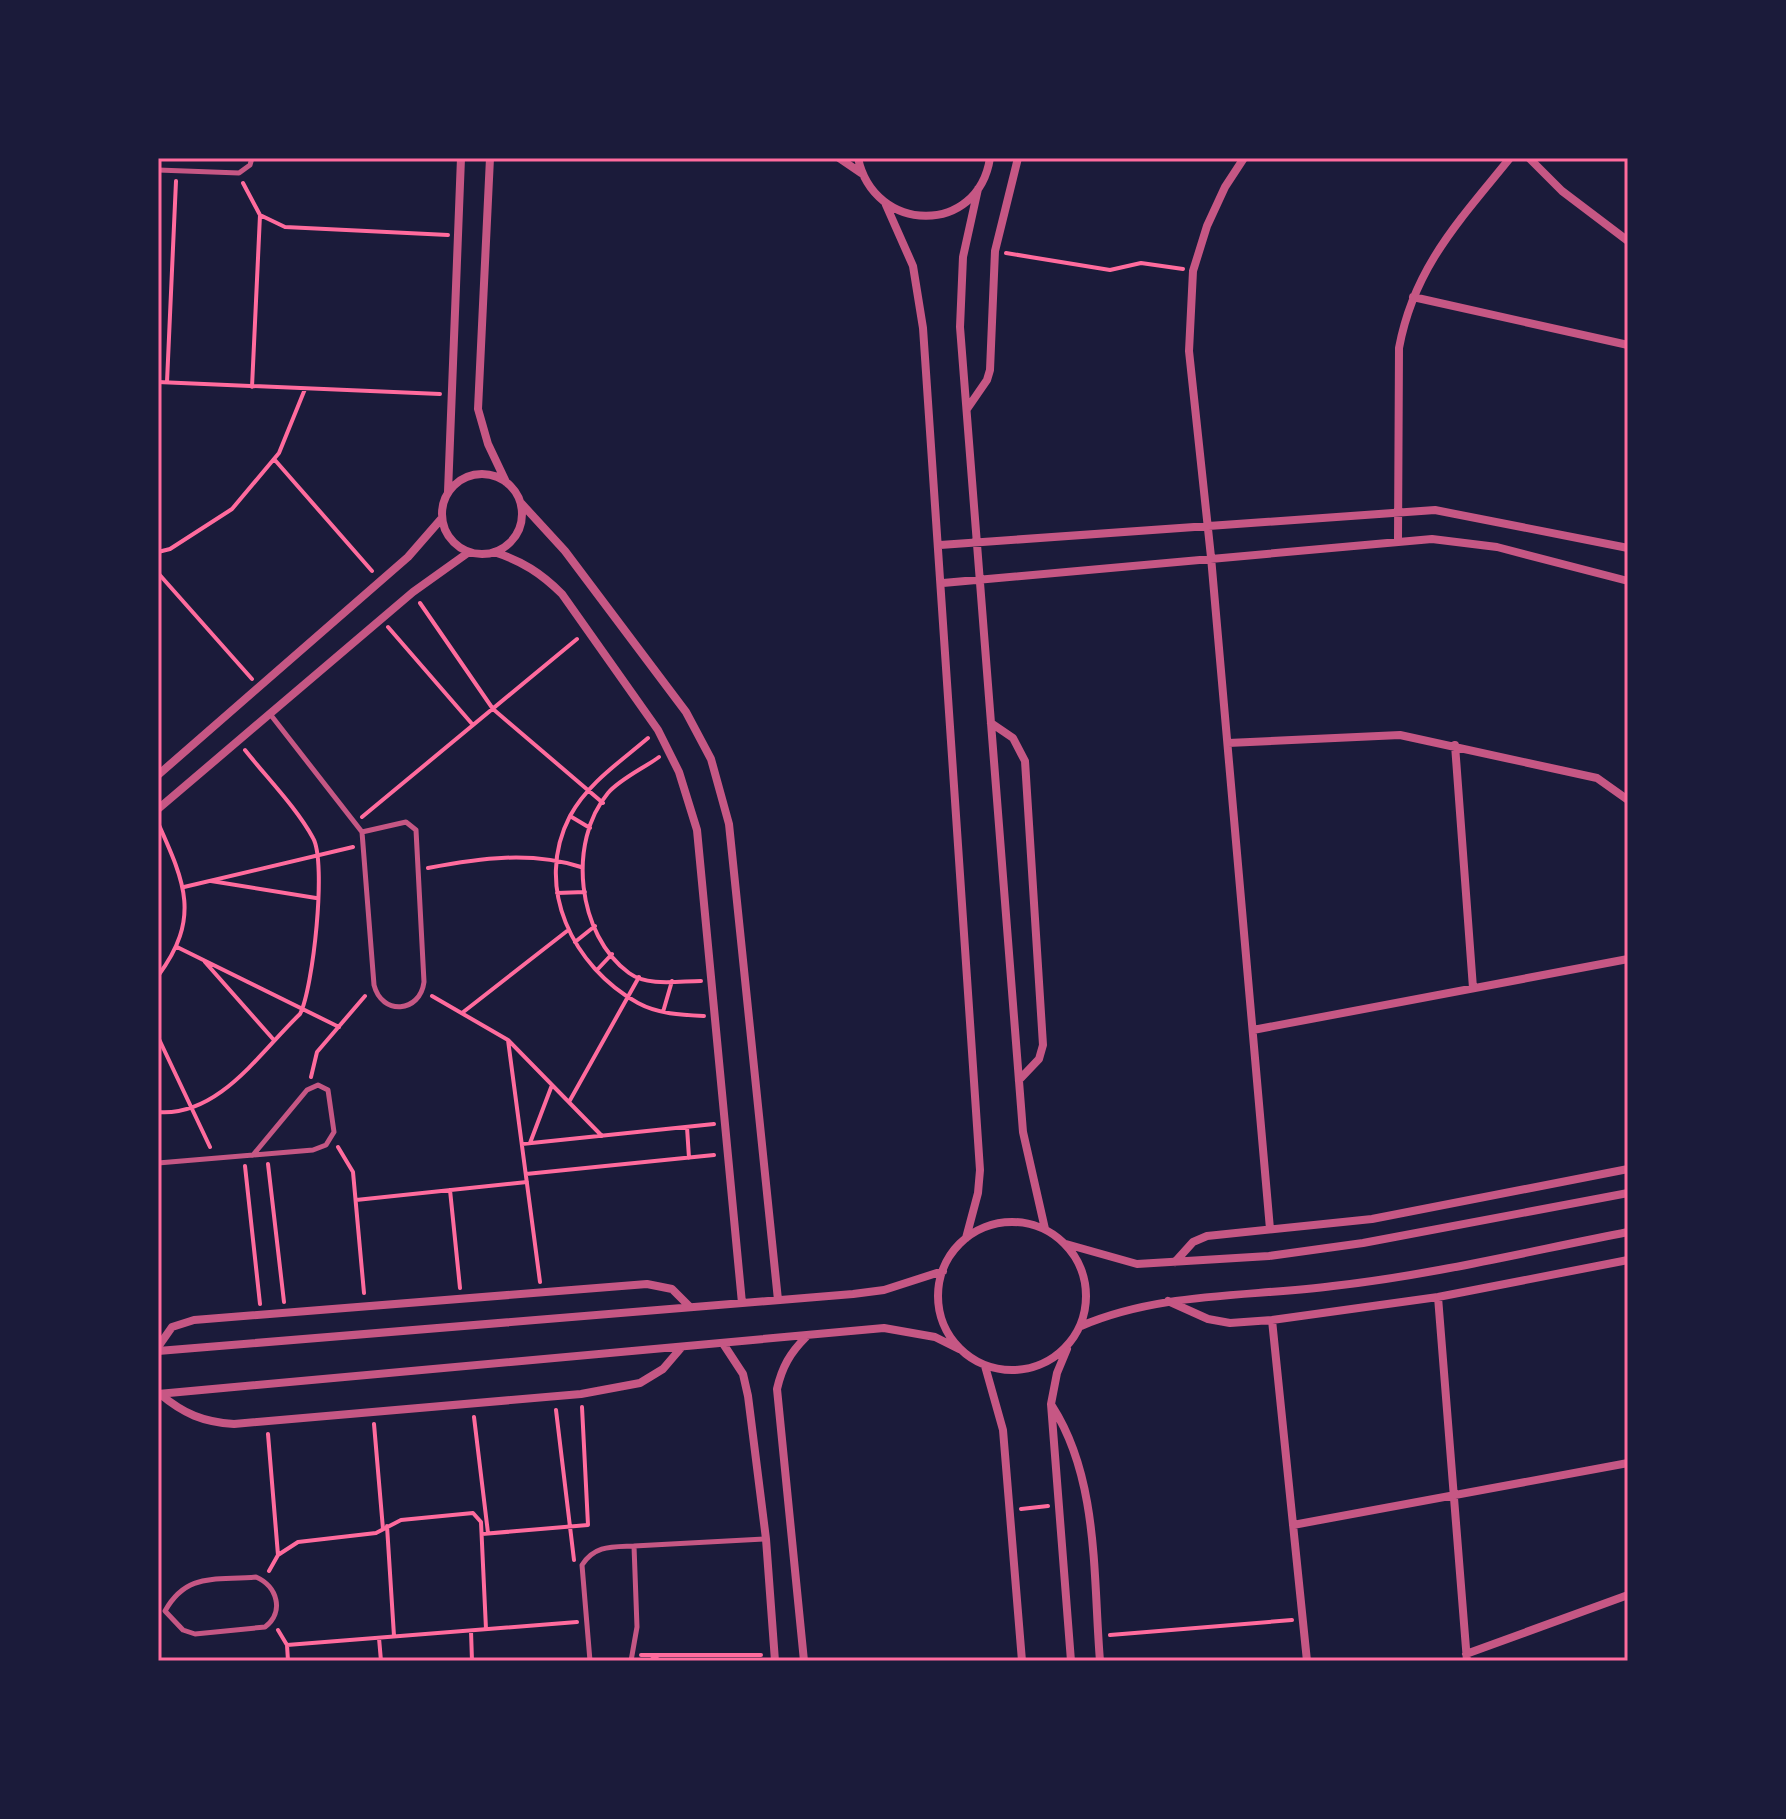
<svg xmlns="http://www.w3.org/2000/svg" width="1786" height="1819" font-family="Karla,sans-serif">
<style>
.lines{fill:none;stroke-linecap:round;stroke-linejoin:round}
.path{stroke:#ff6b9d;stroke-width:4}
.service{stroke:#c65784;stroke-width:5}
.minor{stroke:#c65784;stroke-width:8}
.neatline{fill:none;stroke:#ff6b9d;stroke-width:3}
</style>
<rect width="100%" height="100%" fill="#1b1b3a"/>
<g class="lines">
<path class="path" d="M243,183L260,215L285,227L448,235
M1006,253L1110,270L1141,263L1183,269
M158,382L440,394
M167,382L176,181
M252,387L260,215
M274,459L372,571
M158,552L170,549L232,509L279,453L305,389
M158,573L252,679
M420,603L493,709L603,803
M388,627L473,725
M648,738C620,762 588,783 570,816C533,887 573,967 638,1003C658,1014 682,1015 704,1016
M659,757C644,768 620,779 608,793C567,842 577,935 629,973C648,987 679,981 701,981
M570,816L590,828
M362,817L577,639
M158,823C185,883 201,918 158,976
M428,868C480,858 531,851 581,867
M211,881L316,898
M184,887L353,847
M557,893L585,892
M575,942L595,926
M177,947L339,1027
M205,962L273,1039
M597,970L612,954
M432,996L508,1040L602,1136
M663,1012L672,981
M462,1013L567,931
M158,1037L210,1147
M508,1040L540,1282
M311,1077L317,1052L365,996
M569,1102L639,977
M158,1112C219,1117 260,1052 300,1014C313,989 327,862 313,838C296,807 267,778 245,750
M687,1127L689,1158
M530,1143L552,1085
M522,1144L714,1124
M338,1147L353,1172L364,1293
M268,1164L284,1302
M245,1166L260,1304
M526,1174L714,1155
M450,1190L460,1288
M356,1200L527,1182
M556,1410L574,1560
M474,1417L488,1533
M374,1424L383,1529
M268,1434L278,1555
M1021,1509L1048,1506
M387,1526L394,1636
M482,1534L588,1525L582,1407
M269,1571L278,1555L298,1542L376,1533L401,1520L473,1513L481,1522L486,1629
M278,1630L287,1645L288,1661
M471,1631L472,1661
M1110,1635L1292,1620
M379,1638L381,1661
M287,1645L577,1622
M641,1655H761
M652,1656L661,1661"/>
<path class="service" d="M158,170L239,173L250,165L252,158
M270,714L362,832L374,985C382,1016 420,1013 424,982L416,830L406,822L362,832
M158,1163L313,1150L326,1145L334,1132L328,1090L318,1085L307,1090L253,1155
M634,1546L765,1539
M256,1577C277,1586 285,1612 265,1627L195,1634L183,1630L165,1611C187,1572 215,1581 256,1577Z
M590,1661L582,1565C595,1545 612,1547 634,1546L637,1627L631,1661"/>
<path class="minor" d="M490,158L478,409L488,444L506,482
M839,158L861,173
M858,158C874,234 978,236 990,158
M1244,158L1225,187L1207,226L1193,271L1189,351L1211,557L1270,1229
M1529,158L1562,191L1628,241
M978,189L963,257L960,327L1023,1132L1045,1229
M886,205L913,266L923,328L980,1170L978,1193L966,1238
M1413,297L1628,345
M967,409L987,380L990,370L995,251L1018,158
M442 514a40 40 0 1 1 80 0a40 40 0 1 1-80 0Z
M448,492L461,158
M521,503L565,551L686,712L711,759L729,824L778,1300
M1398,540L1399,348C1414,267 1460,220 1510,158
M940,545L1435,510L1628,548
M494,552C522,561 541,573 562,594L658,730L679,772L697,830L742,1303
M943,583L1432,539L1497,547L1628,581
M991,723L1013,738L1025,761L1043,1045L1039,1059L1019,1080
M1228,743L1400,735L1597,778L1628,800
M1455,745L1473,988
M158,775L408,557L442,518
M158,809L413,592L469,552
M1253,1030L1628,959
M938 1296a74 74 0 1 1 148 0a74 74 0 1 1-148 0Z
M1066,1244L1137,1264L1269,1256L1363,1243L1628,1193
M1175,1262L1193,1242L1207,1236L1372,1219L1628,1169
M1438,1297L1467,1661
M1168,1301L1208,1319L1230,1323L1272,1320L1438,1297L1628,1260
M1272,1320L1307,1661
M1081,1326C1160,1292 1248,1297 1333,1286C1432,1275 1530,1251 1628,1232
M724,1345L743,1374L748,1396L766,1539L775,1661
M158,1347L172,1327L194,1320L647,1284L672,1289L690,1307
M1067,1349L1057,1373L1051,1404L1071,1661
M158,1351L853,1294L884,1290L943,1271
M985,1366L1003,1430L1022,1661
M158,1394L884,1328L935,1337L959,1349
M160,1394C184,1414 203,1422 234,1424L581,1394L640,1383L663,1369L681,1348
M1052,1406C1099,1479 1093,1576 1100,1661
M1293,1525L1628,1463
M1466,1654L1628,1595
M804,1661L777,1389C782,1367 790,1353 806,1337"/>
</g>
<rect width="1786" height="1819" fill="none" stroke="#1b1b3a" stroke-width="320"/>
<rect x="160" y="160" width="1466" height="1499" class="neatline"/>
</svg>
